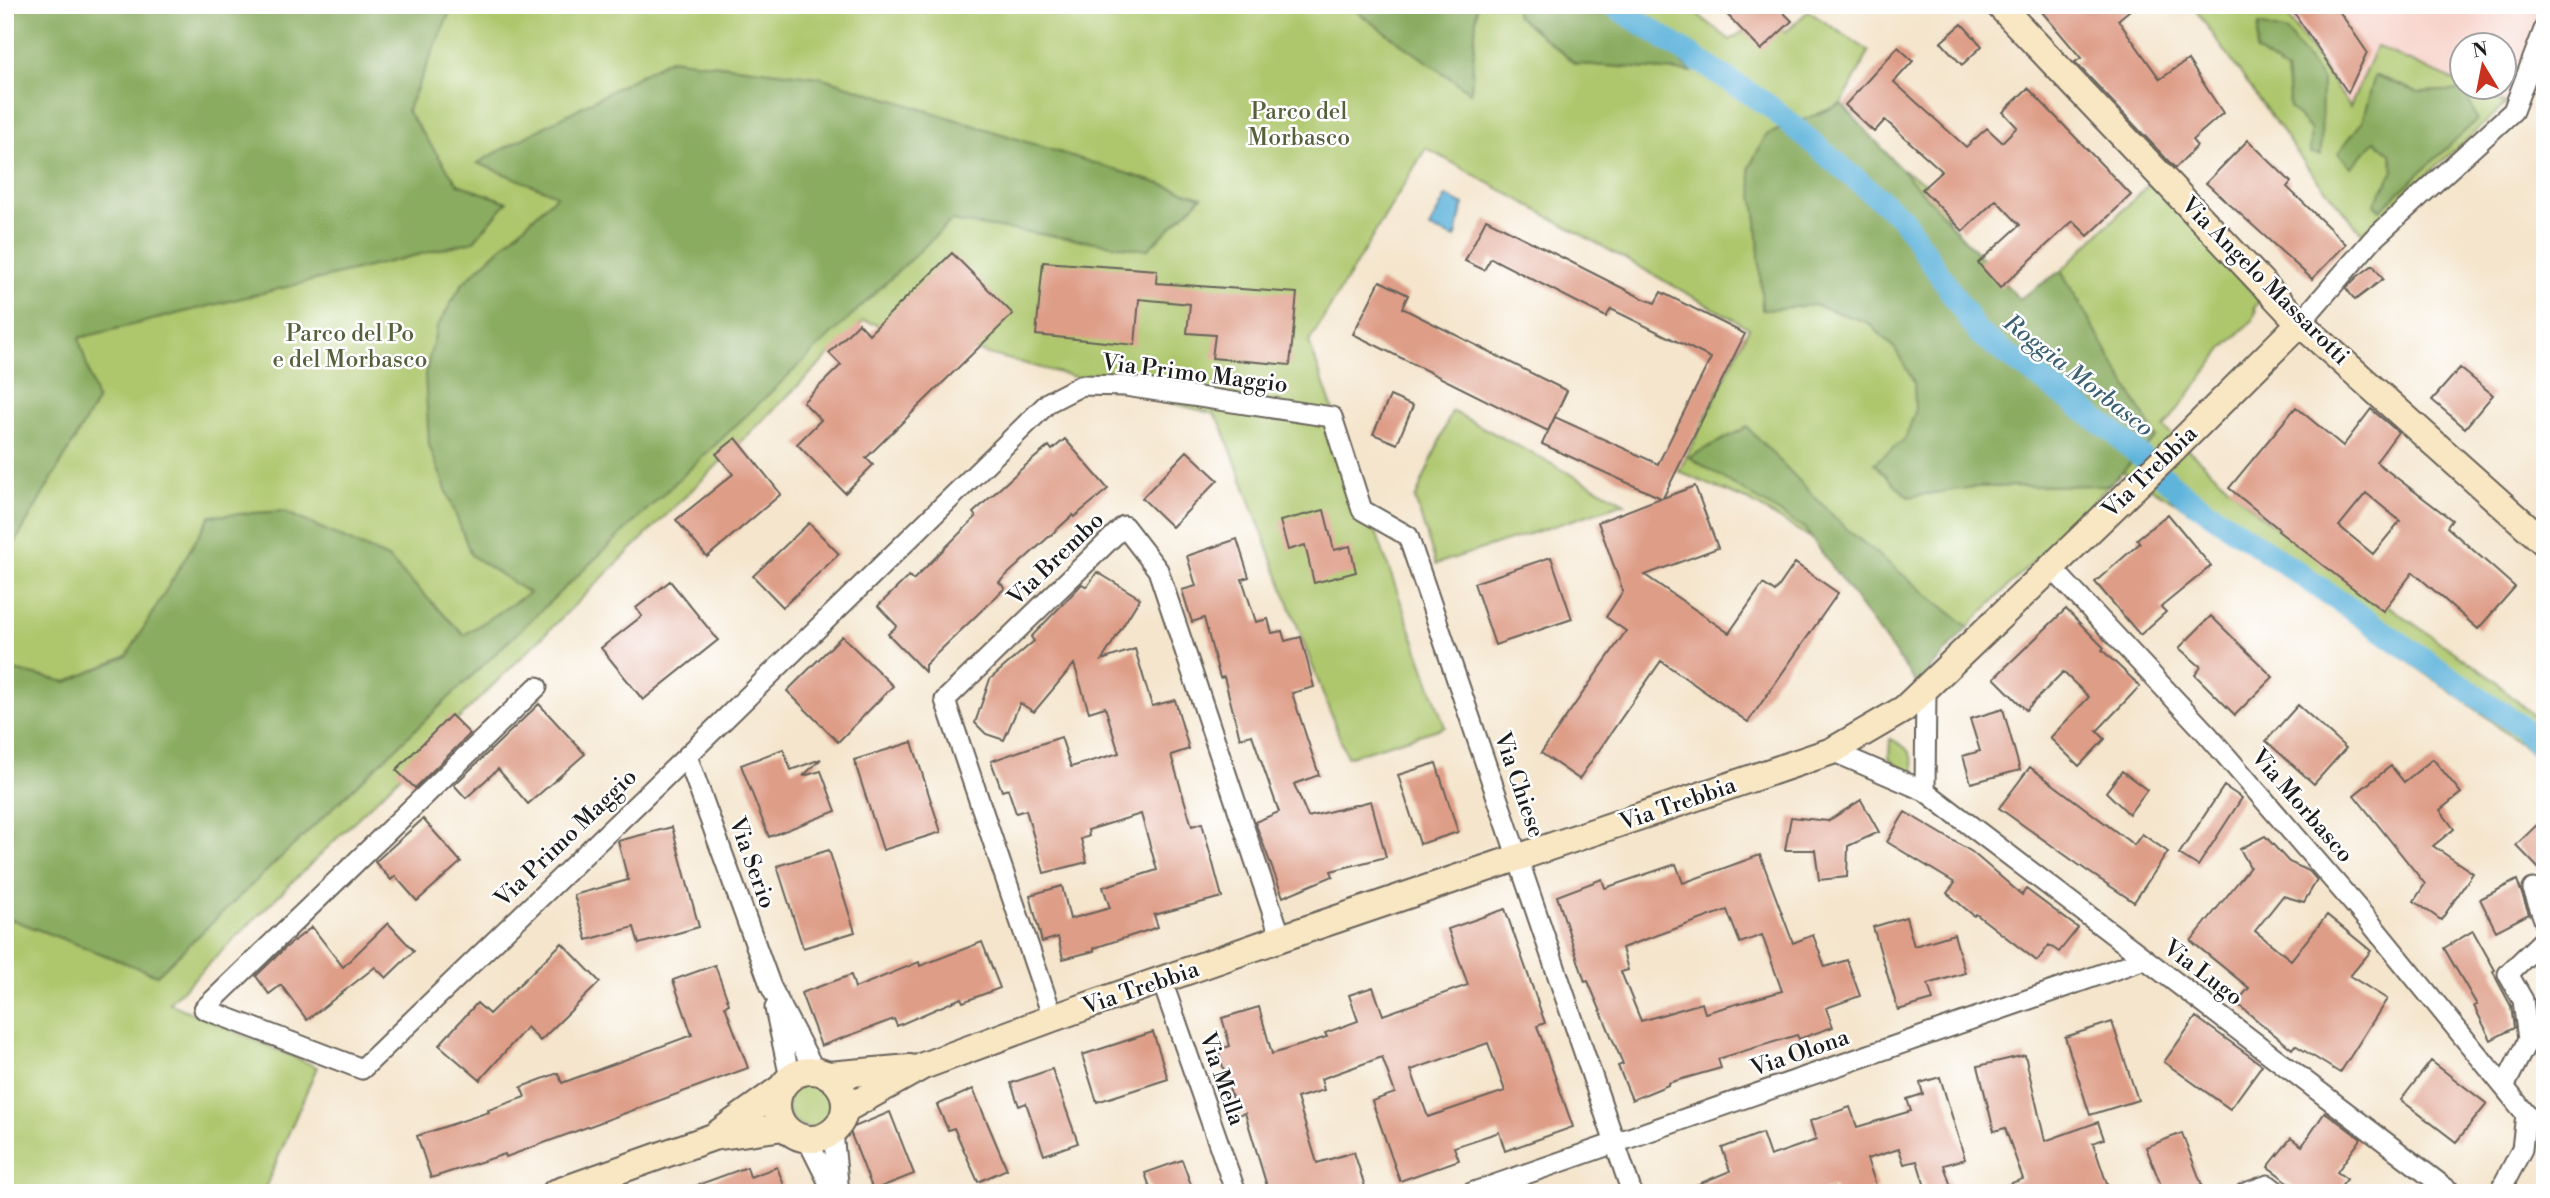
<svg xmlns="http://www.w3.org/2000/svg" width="2550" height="1198" font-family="'Libre Bodoni',serif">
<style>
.built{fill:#f7d1c8;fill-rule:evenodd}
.green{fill:#aec76d;stroke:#657244;stroke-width:2}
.forest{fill:#8aac60;stroke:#53643e;stroke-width:2}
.water{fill:#5fb4db;stroke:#3e687c;stroke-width:2}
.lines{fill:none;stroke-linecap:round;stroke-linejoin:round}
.canal{stroke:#5fb4db;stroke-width:23}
.building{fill:#de9d87;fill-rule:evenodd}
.street-casing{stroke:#68625a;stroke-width:23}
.secondary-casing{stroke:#68625a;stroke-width:30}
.street{stroke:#fff;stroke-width:19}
.secondary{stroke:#f9e7c3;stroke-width:26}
.labels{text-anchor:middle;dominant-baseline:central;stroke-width:5;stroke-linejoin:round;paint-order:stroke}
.park-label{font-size:23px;fill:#56603c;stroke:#fff}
.street-label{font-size:23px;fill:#1c1c1c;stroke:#fff}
.water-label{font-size:24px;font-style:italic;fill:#3a6072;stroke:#fff}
</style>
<rect width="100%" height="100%" fill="#fff"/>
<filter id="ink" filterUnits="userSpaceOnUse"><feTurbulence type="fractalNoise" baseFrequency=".0143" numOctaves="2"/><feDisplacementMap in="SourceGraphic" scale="14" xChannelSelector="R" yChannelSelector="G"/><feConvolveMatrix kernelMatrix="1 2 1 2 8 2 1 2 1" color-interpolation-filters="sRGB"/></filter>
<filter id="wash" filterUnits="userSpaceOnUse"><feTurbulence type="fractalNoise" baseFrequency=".00686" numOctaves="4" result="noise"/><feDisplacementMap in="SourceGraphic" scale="28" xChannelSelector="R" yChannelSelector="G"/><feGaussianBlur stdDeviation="1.57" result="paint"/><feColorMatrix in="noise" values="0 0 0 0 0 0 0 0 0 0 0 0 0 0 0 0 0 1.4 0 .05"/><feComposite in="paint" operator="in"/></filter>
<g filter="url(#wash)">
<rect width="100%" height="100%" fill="#f4e5cc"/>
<path class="built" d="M2192,5H2541L2506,104L2362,233L2310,171ZM2462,46H2504V88H2462Z"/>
<path class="green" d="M5,5H1686L1730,40L1763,18L1786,32L1808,11L1869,51L1842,104L1813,116L1824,125L1934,188L2000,329L2062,273L2061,271L2153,180L2260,301L2254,308L2256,311L2253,320L2224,348L2164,428L2267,521L2490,677L2545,726V764L2481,713L2219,528L2106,462L2082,485H2109L1968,627L1949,612L1826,547L1751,502L1679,472L1749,328L1426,148L1309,342L1445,727L1347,757L1221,424L1214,414L864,321L169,1003L317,1067L263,1193H5Z
M2192,5H2280L2350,107L2376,46L2462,84V88H2469L2506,104L2362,233L2310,171Z
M1452,411L1625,503L1436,564L1415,499Z
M1890,739C1911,748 1911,753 1915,774L1905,772L1889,758Z
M788 1105a23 23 0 1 1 46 0a23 23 0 1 1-46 0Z"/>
<path class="forest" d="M13,5H453L407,111L458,184L507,202L474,241L79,338L97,401L5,560V26Z
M1347,5H1477L1471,93Z
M1517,5H1618L1692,72L1576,64L1516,15Z
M2259,25L2287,32L2322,79L2321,155L2310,153V129L2290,108L2286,71L2256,51Z
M670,59L820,77L1202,197L1147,250L951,221L157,975L5,917V668L67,682L127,656L210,516L283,511L388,558L464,635L529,593L471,555L429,445L425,375L437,327L463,283L557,195L477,163Z
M2375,75L2418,92L2465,90L2477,120L2380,210L2374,204L2394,171L2391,154L2375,141L2351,167L2338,153L2362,122Z
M1842,104L2019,299L2061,271L2156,437L2109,485L1974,487L1908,497L1874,463L1905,439L1915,412L1914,382L1895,349L1869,323L1816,305L1762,310L1757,221L1749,168L1766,135Z
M1747,427L1845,528L1968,627L1917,684L1804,528L1689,457Z"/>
<path class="water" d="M1446,196L1464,205C1458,216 1460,225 1455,238L1429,228Z"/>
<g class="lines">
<path class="canal" d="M1613,5L1769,106L1903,219L1978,333L2112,431L2183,494L2521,726L2545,754"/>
</g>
<g id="blocks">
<path class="building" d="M1718,5H1776L1792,21L1761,50Z
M2036,5H2136L2118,20L2160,79L2188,60L2223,113L2192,140L2197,146L2175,168L2075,62L2081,58Z
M2289,5H2335L2367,52L2348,93Z
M1962,24L1982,46L1962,65L1941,42Z
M1898,47L1913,61L1894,82L1966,147L1987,128L2002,142L2017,127L2003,112L2028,88L2131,195L2088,236L2073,221L2000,288L1978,263L2020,225L1996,200L1963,231L1922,189L1942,171L1885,120L1874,132L1845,105Z
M2248,140L2291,182L2287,187L2346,244L2312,279L2206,183Z
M1486,219L1642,298L1655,303L1661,292L1745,334L1663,498L1695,486L1718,548L1645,575L1729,633L1763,584L1775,592L1795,563L1838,593L1748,722L1661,661L1579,779L1541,753L1626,631L1606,617L1623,591L1598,522L1661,498L1542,444L1555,417L1658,464L1711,358L1611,309L1606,317L1491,258L1484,270L1465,261Z
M952,253L1013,314L866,458L873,465L845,493L797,444L821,420L803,402L841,365L829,353L859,323L869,334Z
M1043,262L1157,270L1156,283L1297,293L1290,365L1212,358L1215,335L1187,333L1190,304L1139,299L1135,345L1036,335Z
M2373,265L2383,279L2355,300L2346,288L2357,277Z
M1380,281L1408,295L1402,308L1567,391L1548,431L1353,334Z
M2460,368L2493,395L2465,428L2432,400Z
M1390,396L1413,406L1397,444L1373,434Z
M2296,407L2343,446L2371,409L2398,432L2376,462L2452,520L2447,527L2515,587L2478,629L2413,572L2383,611L2278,531L2279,529L2229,488ZM2366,493L2400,521L2373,554L2339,526Z
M736,438L781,494L707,557L676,520L733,474L716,454Z
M1065,439L1108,489L1074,517L1073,515L999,582L1005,588L925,665V672L888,634L897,626L878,606L909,576L913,580L976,517L973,513L1019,471L1049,446L1052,450Z
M1187,451L1218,480L1172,527L1142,498Z
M1324,510L1334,550L1350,546L1356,572L1314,583L1305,545L1288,550L1280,521Z
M2168,514L2211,566L2161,607L2166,612L2140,635L2095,582L2140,543L2137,539Z
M809,523L839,554L783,607L753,576Z
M1237,539L1249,577L1242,579L1256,622L1268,619L1272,633L1282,631L1285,641L1301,637L1314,687L1292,693L1319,775L1294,784L1308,817L1371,801L1386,857L1331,871L1333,876L1283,897L1255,822L1279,812L1252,735L1240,738L1224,677L1220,678L1204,618L1192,622L1182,590L1196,586L1187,556Z
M1551,557L1572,619L1495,645L1474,583Z
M1097,572L1140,598L1102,660L1135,649L1152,706L1175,700L1189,749L1171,755L1192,826L1202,823L1222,897L1154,915L1158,927L1094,948V951L1063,959L1058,937L1042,942L1030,895L1062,886L1070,919L1110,908L1103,887L1157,870L1141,814L1088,830L1089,836L1081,839L1087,862L1044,873L1026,810L1016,813L1008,789L1002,791L991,761L1061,737L1071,767L1119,753L1105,707L1089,712L1074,664L1034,712L1020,703L1004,740L986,734L975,723L990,679L1034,641L1031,637L1082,584L1087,587Z
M670,581L718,640L643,700L601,648L642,616L636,608Z
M2066,609L2104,648L2102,650L2140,686L2097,731L2105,739L2079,766L2050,738L2089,697L2063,672L2026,710L1994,678Z
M2211,616L2273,677L2235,715L2195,675L2201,667L2179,648Z
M842,636L893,686L838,742L787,691Z
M539,704L585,754L528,804L498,769L466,798L454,785Z
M2298,705L2346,748L2314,784L2266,741Z
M2003,709L2020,770L1971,783L1963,756L1980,751L1970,719Z
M451,715L470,734L415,788L396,770Z
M912,742L941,832L883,850L854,760Z
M783,749L791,770L821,759L803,776L821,771L836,811L769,837L741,765Z
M2433,759L2461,793L2440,810L2454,829L2433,846L2473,873L2441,920L2414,901L2425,884L2354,795L2391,766L2404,782Z
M1436,763L1458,832L1420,844L1398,775Z
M2030,767L2134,845L2142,834L2168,852L2134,902L2086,870L1999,808Z
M2122,771L2147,790L2129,814L2106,792Z
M2224,786L2242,798L2198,866L2179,854Z
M1861,800L1879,832L1848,846L1847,877L1819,880L1815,850H1785L1791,817L1828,821Z
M1905,812L1972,852L2022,895L2026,889L2078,928L2059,952L2049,945L2037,961L1976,914L1974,916L1947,893L1955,883L1887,842Z
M2545,817V875L2516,845Z
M423,819L461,862L417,901L395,876L391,880L375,862Z
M672,827L699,927L639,944L634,927L587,940L574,895L628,880L618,841Z
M2265,836L2289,862L2309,871L2317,880L2304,902L2283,896L2255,931L2291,960L2327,915L2371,951L2350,976L2387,999L2340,1073L2295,1045L2292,1049L2236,1003L2249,988L2191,941L2250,867L2240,849Z
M829,850L855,932L803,948L777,866Z
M1760,855L1793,943L1813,935L1825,967L1847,960L1860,996L1826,1008L1833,1027L1799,1039L1797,1035L1718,1059L1721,1068L1668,1083V1085L1632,1100L1618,1066L1623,1064L1588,981L1585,982L1557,896L1602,879L1605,888L1676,864L1683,883ZM1727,910L1740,943L1762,935L1782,991L1705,1013L1702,1003L1641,1021L1621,972L1628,970L1622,948Z
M2517,880L2529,914L2496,931L2480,899Z
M1505,909L1545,1023L1537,1026L1573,1127L1505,1151L1499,1132L1454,1147L1459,1160L1400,1181L1372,1101L1395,1093L1382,1057L1321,1079L1324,1090L1297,1098L1317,1163L1354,1152L1367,1193H1269L1245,1113L1237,1115L1218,1050L1230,1046L1222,1018L1259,1007L1272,1054L1327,1037L1325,1033L1358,1021L1349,995L1373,987L1383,1015L1468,985L1448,929ZM1488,1043L1505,1091L1428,1117L1411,1070Z
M1906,917L1914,946L1954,934L1965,973L1928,984L1933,1000L1898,1010L1873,927Z
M388,923L414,951L386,978L375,967L307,1020L281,985L269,994L256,976L285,948L312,927L343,967Z
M2473,931L2495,970L2493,971L2497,980L2511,1006L2514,1028L2491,1040L2474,1006L2477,1005L2444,948Z
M982,942L1000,988L963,1002L961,998L897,1026L894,1019L821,1046L801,993L851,975L855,988L919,962L920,966Z
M562,943L600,982L540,1041L527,1027L480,1080L439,1045L477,1003L489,1014Z
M715,965L729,1004L725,1006L748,1068L506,1157L505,1154L431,1178L417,1136L489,1112L488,1110L525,1097L521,1087L558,1073L562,1083L692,1035L673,980Z
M2196,1017L2262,1065L2230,1109L2164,1062Z
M2112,1022L2138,1100L2090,1115L2065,1037Z
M1153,1032L1168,1079L1097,1102L1082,1055Z
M2025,1055L2045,1141L2098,1122L2104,1139L2093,1143L2110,1193H1993L1992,1190L2023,1179L2005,1128L1994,1131L1978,1066Z
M2431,1061L2487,1104L2456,1142L2401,1100Z
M1052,1069L1078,1143L1044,1155L1026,1103L1019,1106L1011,1083Z
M1940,1077L1965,1159L1944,1165L1953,1193H1927L1917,1161L1904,1164L1899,1149L1867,1159L1877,1188L1861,1193H1836L1834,1187L1816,1193H1677L1730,1171L1722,1148L1762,1133L1770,1156L1816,1140L1810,1121L1850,1107L1857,1127L1911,1111L1907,1099L1923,1094L1920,1083Z
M973,1089L1007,1169L978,1182L954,1128L948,1130L937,1105Z
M890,1112L914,1174L873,1190L849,1129Z
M2325,1112L2361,1139L2337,1172L2347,1179L2336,1193H2303L2268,1167L2291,1138L2302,1146Z
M2182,1133L2205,1193H2164L2146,1147Z
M1182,1160L1194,1193H1152L1145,1173Z
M747,1167L750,1177L777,1167L787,1193H682L681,1191Z"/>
</g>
</g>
<g filter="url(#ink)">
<use href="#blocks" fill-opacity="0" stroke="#68625a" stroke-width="2"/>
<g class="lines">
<defs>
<path id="street" d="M2300,323L2373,239L2513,111L2545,27
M2051,567L2208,735L2372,925L2526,1114L2522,1149L2499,1193
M537,687L204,1009L362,1069L687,756L1049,402L1082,385L1125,386L1332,417L1362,510L1408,536L1632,1193
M1926,688L1925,791L2452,1193
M1832,751L1925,791
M687,756L771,987L815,1071
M2533,889L2545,922
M1162,981L1236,1193
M775,1008L790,1078
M1053,1018L945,700L1124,526L1158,570L1281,938
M2504,1087L2528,1040L2523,1000L2508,974L2545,938
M833,1132L839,1193
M807,1139L834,1193
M1471,1193L2145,959
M2245,1193L2268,1185L2278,1193"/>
<path id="secondary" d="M1999,5L2300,323L2545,543
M777 1105a34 34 0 1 1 68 0a34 34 0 1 1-68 0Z
M828,1075L910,1068
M846,1109L923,1066L1053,1018L1281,938L1832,751L1904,709L2165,458L2300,323
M717,1134L781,1088
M555,1193L713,1137L784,1127"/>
</defs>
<use href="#street" class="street-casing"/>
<use href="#secondary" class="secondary-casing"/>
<use href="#street" class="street"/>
<use href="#secondary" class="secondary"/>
</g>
</g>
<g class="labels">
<g class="park-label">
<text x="1299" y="112">Parco del<tspan x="1299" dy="26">Morbasco</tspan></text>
<text x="350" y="334">Parco del Po<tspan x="350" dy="26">e del Morbasco</tspan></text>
</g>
<g class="street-label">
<text transform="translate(2265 281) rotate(45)">Via Angelo Massarotti</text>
<text transform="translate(1195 374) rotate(7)">Via Primo Maggio</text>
<text transform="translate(2150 472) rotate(-44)">Via Trebbia</text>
<text transform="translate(1056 559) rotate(-44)">Via Brembo</text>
<text transform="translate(1519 785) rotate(71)">Via Chiese</text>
<text transform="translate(1678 804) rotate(-19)">Via Trebbia</text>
<text transform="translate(2302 806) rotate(49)">Via Morbasco</text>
<text transform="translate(566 838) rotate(-44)">Via Primo Maggio</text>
<text transform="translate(752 863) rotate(70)">Via Serio</text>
<text transform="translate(2203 973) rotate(37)">Via Lugo</text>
<text transform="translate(1141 988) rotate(-19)">Via Trebbia</text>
<text transform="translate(1800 1053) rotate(-19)">Via Olona</text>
<text transform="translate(1222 1079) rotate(71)">Via Mella</text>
</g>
<g class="water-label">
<text transform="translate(2078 376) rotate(38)">Roggia Morbasco</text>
</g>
</g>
<rect width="2550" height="1198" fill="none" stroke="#fff" stroke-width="28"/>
<g transform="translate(2483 66) rotate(350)"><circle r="33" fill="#ffffff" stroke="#a4a4a4" stroke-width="2"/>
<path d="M0-5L12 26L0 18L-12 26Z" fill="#c8321e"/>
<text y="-10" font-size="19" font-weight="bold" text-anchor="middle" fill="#1c1c1c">N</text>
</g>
</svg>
